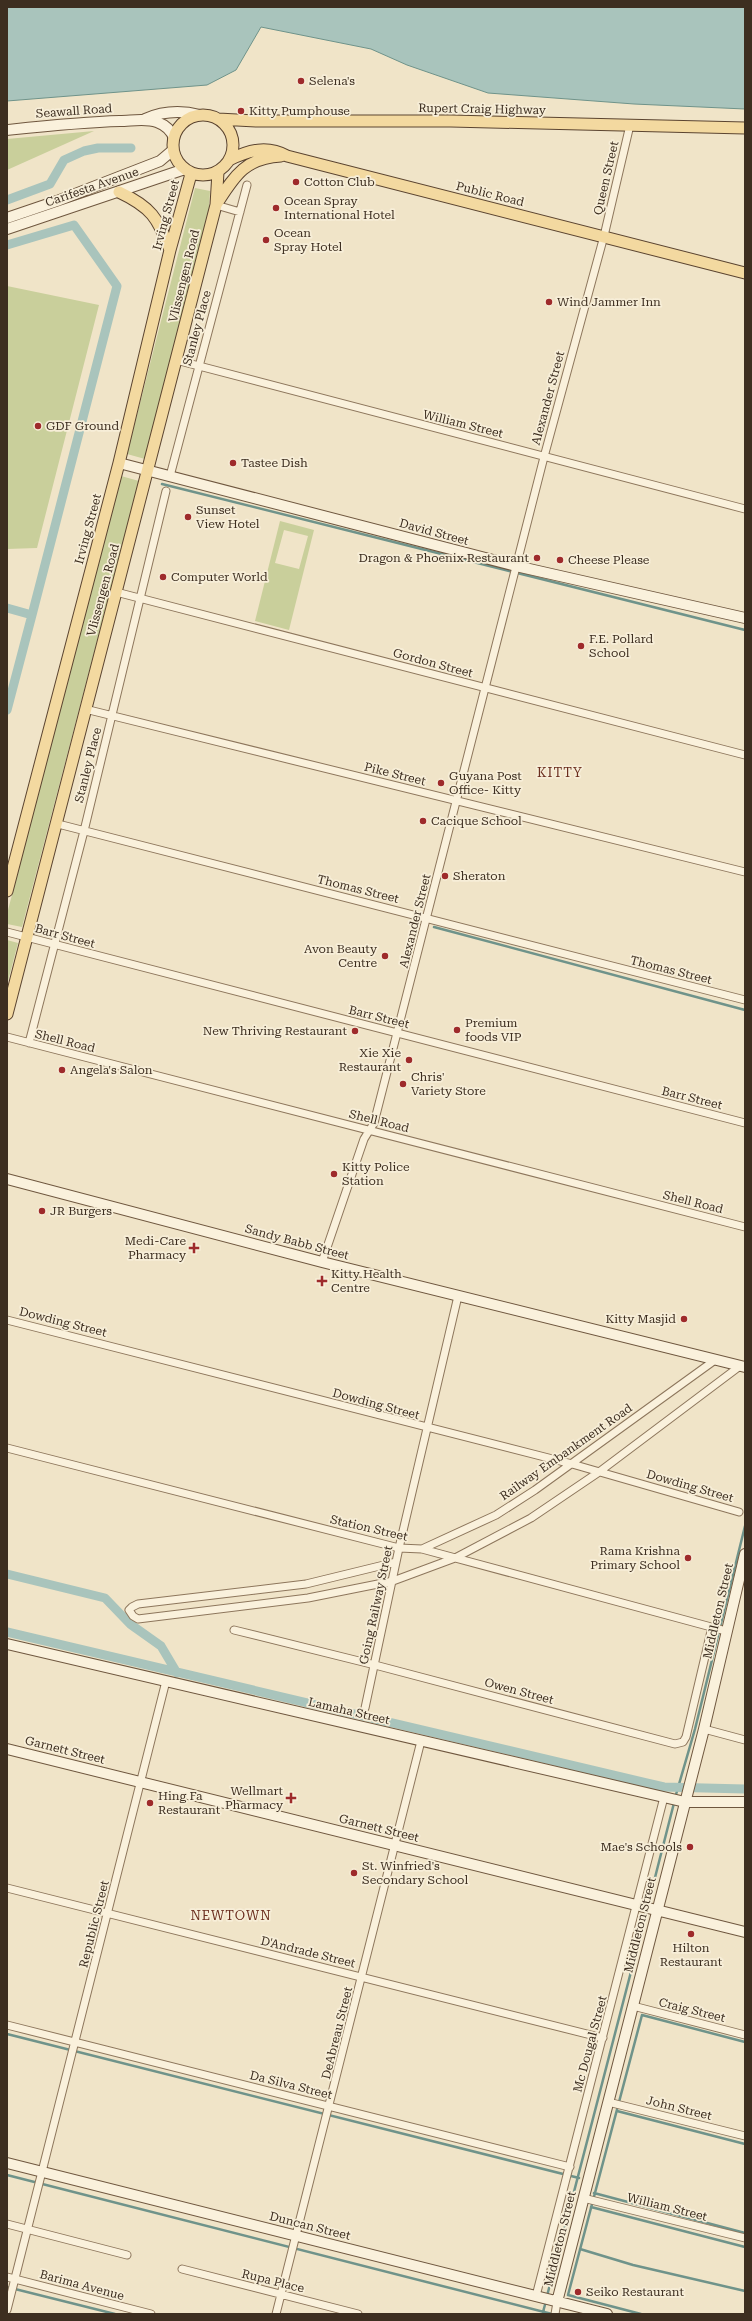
<svg xmlns="http://www.w3.org/2000/svg" width="752" height="2321" font-family="'Roboto Serif',serif">
<style>
.green{fill:#c9cf9b;fill-rule:evenodd}
.water{fill:#a9c4bc;stroke:#6f938a}
.lines{fill:none;stroke-linecap:round;stroke-linejoin:round}
.stream{stroke:#6f938a;stroke-width:2.5}
.canal{stroke:#a9c4bc;stroke-width:9}
.street-casing{stroke:#8d765c;stroke-width:9}
.secondary-casing{stroke:#6f573f;stroke-width:12}
.primary-casing{stroke:#5b4430;stroke-width:13}
.street{stroke:#faf1dc;stroke-width:7}
.secondary{stroke:#faf1dc;stroke-width:10}
.primary{stroke:#f3d9a0;stroke-width:11}
.poi-dot{fill:#9e2a2b;stroke:#f7eed8;stroke-width:1.5}
.labels{text-anchor:middle;dominant-baseline:central;stroke-width:3.5;stroke-linejoin:round;paint-order:stroke}
.poi-label{font-size:12px;fill:#3d2e20;stroke:#f7eed8;text-anchor:start}
.street-label{font-size:12px;fill:#3d2e20;stroke:#f7eed8}
.neighbourhood-label{font-size:13px;letter-spacing:1px;fill:#6b2e1e;stroke:#f7eed8}
</style>
<rect width="100%" height="100%" fill="#f0e4c8"/>
<path class="green" d="M94,131L7,170V139Z
M195,188L210,191L209,208L145,459L127,454Z
M7,286L99,305L37,548L7,549Z
M121,476L139,481L22,927L7,924V914Z
M280,521L314,530L289,630L255,621ZM284,530L308,536L299,569L275,563Z
M7,940L18,943L7,985Z"/>
<path class="water" d="M7,7H745V109L634,104L488,93L407,65L371,49L261,27L236,70L207,85L7,101Z"/>
<g class="lines">
<path class="stream" d="M162,484L745,630
M434,927L745,1010
M675,1798L695,1729L745,1526
M648,1905L674,1803
M7,2034L579,2178
M617,2111L745,2144
M7,2175L552,2314
M594,2193L745,2233
M591,2207L745,2247
M580,2249L633,2265L745,2291
M7,2287L115,2314
M547,2296L647,1910
M543,2312L546,2301
M641,2314L568,2295L642,2015L745,2042"/>
<path class="canal" d="M7,200L50,184L64,160L84,151L98,148H131
M7,245L74,225L117,286L32,615
M7,608L32,615L7,710
M7,1574L105,1598L130,1624L161,1646L177,1673
M7,1632L664,1787L745,1789"/>
<defs>
<path id="street" d="M216,205L240,212
M176,360L745,509
M170,476L247,185
M116,592L745,755
M85,709L745,872
M58,824L745,1000
M7,932L745,1123
M7,1037L745,1227
M29,1043L84,831L166,491
M322,1262L364,1139L374,1123L544,457L604,236L630,125
M7,1320L572,1464L739,1512
M7,1448L399,1548L422,1549L726,1631
M422,1549L496,1515L535,1490L715,1360
M396,1562L306,1584L138,1604L132,1607L129,1610L133,1616L138,1619L308,1598L393,1581L455,1558L531,1518L599,1472L740,1366
M234,1630L375,1665L675,1744L683,1742L686,1737L712,1627
M365,1708L399,1548L458,1296
M704,1729L745,1740
M7,1888L603,2038
M633,2006L745,2035
M7,2025L570,2167
M608,2102L745,2136
M583,2198L745,2238
M7,2224L127,2255
M182,2269L358,2314
M7,2277L151,2314
M536,2296L664,1797
M7,2310L166,1681
M276,2314L421,1741
M555,2314L557,2302"/>
<path id="secondary" d="M145,119C163,111 180,110 200,115
M7,130C45,126 82,122 120,121C131,121 146,118 157,122C165,125 171,130 174,138
M7,218L57,201L160,161L173,150
M7,229L185,169
M119,463L516,566L745,618
M7,1179L322,1262L745,1367
M7,1644L685,1802H745
M7,1749L745,1932
M7,2163L607,2314
M557,2302L704,1729L745,1554"/>
<path id="primary" d="M173 145a30 30 0 1 1 60 0a30 30 0 1 1-60 0Z
M218,119L256,121H451L745,128
M229,160C249,150 267,145 287,156L745,273
M119,192C151,207 158,218 170,250
M216,205C234,177 244,158 281,156
M7,891L119,463L170,250L191,174
M7,1014L216,205L218,172"/>
</defs>
<use href="#street" class="street-casing"/>
<use href="#secondary" class="secondary-casing"/>
<use href="#primary" class="primary-casing"/>
<use href="#street" class="street"/>
<use href="#secondary" class="secondary"/>
<use href="#primary" class="primary"/>
</g>
<g class="poi-dot">
<circle cx="301" cy="81" r="4"/>
<circle cx="241" cy="111" r="4"/>
<circle cx="296" cy="182" r="4"/>
<circle cx="276" cy="208" r="4"/>
<circle cx="266" cy="240" r="4"/>
<circle cx="549" cy="302" r="4"/>
<circle cx="38" cy="426" r="4"/>
<circle cx="233" cy="463" r="4"/>
<circle cx="188" cy="517" r="4"/>
<circle cx="537" cy="558" r="4"/>
<circle cx="560" cy="560" r="4"/>
<circle cx="163" cy="577" r="4"/>
<circle cx="581" cy="646" r="4"/>
<circle cx="441" cy="783" r="4"/>
<circle cx="423" cy="821" r="4"/>
<circle cx="445" cy="876" r="4"/>
<circle cx="385" cy="956" r="4"/>
<circle cx="457" cy="1030" r="4"/>
<circle cx="355" cy="1031" r="4"/>
<circle cx="409" cy="1060" r="4"/>
<circle cx="62" cy="1070" r="4"/>
<circle cx="403" cy="1084" r="4"/>
<circle cx="334" cy="1174" r="4"/>
<circle cx="42" cy="1211" r="4"/>
<path d="M192 1242h4v4h4v4h-4v4h-4v-4h-4v-4h4z"/>
<path d="M320 1275h4v4h4v4h-4v4h-4v-4h-4v-4h4z"/>
<circle cx="684" cy="1319" r="4"/>
<circle cx="688" cy="1558" r="4"/>
<path d="M289 1792h4v4h4v4h-4v4h-4v-4h-4v-4h4z"/>
<circle cx="150" cy="1803" r="4"/>
<circle cx="690" cy="1847" r="4"/>
<circle cx="354" cy="1873" r="4"/>
<circle cx="691" cy="1934" r="4"/>
<circle cx="578" cy="2292" r="4"/>
</g>
<g class="labels">
<g class="poi-label">
<text x="309" y="81">Selena's</text>
<text x="249" y="111">Kitty Pumphouse</text>
<text x="304" y="182">Cotton Club</text>
<text x="284" y="201">Ocean Spray<tspan x="284" dy="14">International Hotel</tspan></text>
<text x="274" y="233">Ocean<tspan x="274" dy="14">Spray Hotel</tspan></text>
<text x="557" y="302">Wind Jammer Inn</text>
<text x="46" y="426">GDF Ground</text>
<text x="241" y="463">Tastee Dish</text>
<text x="196" y="510">Sunset<tspan x="196" dy="14">View Hotel</tspan></text>
<text x="529" y="558" text-anchor="end">Dragon &amp; Phoenix Restaurant</text>
<text x="568" y="560">Cheese Please</text>
<text x="171" y="577">Computer World</text>
<text x="589" y="639">F.E. Pollard<tspan x="589" dy="14">School</tspan></text>
<text x="449" y="776">Guyana Post<tspan x="449" dy="14">Office- Kitty</tspan></text>
<text x="431" y="821">Cacique School</text>
<text x="453" y="876">Sheraton</text>
<text x="377" y="949" text-anchor="end">Avon Beauty<tspan x="377" dy="14">Centre</tspan></text>
<text x="465" y="1023">Premium<tspan x="465" dy="14">foods VIP</tspan></text>
<text x="347" y="1031" text-anchor="end">New Thriving Restaurant</text>
<text x="401" y="1053" text-anchor="end">Xie Xie<tspan x="401" dy="14">Restaurant</tspan></text>
<text x="70" y="1070">Angela's Salon</text>
<text x="411" y="1077">Chris'<tspan x="411" dy="14">Variety Store</tspan></text>
<text x="342" y="1167">Kitty Police<tspan x="342" dy="14">Station</tspan></text>
<text x="50" y="1211">JR Burgers</text>
<text x="186" y="1241" text-anchor="end">Medi-Care<tspan x="186" dy="14">Pharmacy</tspan></text>
<text x="331" y="1274">Kitty Health<tspan x="331" dy="14">Centre</tspan></text>
<text x="676" y="1319" text-anchor="end">Kitty Masjid</text>
<text x="680" y="1551" text-anchor="end">Rama Krishna<tspan x="680" dy="14">Primary School</tspan></text>
<text x="283" y="1791" text-anchor="end">Wellmart<tspan x="283" dy="14">Pharmacy</tspan></text>
<text x="158" y="1796">Hing Fa<tspan x="158" dy="14">Restaurant</tspan></text>
<text x="682" y="1847" text-anchor="end">Mae's Schools</text>
<text x="362" y="1866">St. Winfried's<tspan x="362" dy="14">Secondary School</tspan></text>
<text x="691" y="1948" text-anchor="middle">Hilton<tspan x="691" dy="14">Restaurant</tspan></text>
<text x="586" y="2292">Seiko Restaurant</text>
</g>
<g class="street-label">
<text transform="translate(482 109) rotate(1)">Rupert Craig Highway</text>
<text transform="translate(74 111) rotate(-4)">Seawall Road</text>
<text transform="translate(606 178) rotate(-77)">Queen Street</text>
<text transform="translate(92 187) rotate(-19)">Carifesta Avenue</text>
<text transform="translate(490 194) rotate(14)">Public Road</text>
<text transform="translate(166 215) rotate(-75)">Irving Street</text>
<text transform="translate(184 276) rotate(-76)">Vlissengen Road</text>
<text transform="translate(197 328) rotate(-75)">Stanley Place</text>
<text transform="translate(548 398) rotate(-75)">Alexander Street</text>
<text transform="translate(463 424) rotate(14)">William Street</text>
<text transform="translate(88 529) rotate(-75)">Irving Street</text>
<text transform="translate(434 532) rotate(15)">David Street</text>
<text transform="translate(103 590) rotate(-75)">Vlissengen Road</text>
<text transform="translate(433 663) rotate(15)">Gordon Street</text>
<text transform="translate(88 765) rotate(-76)">Stanley Place</text>
<text transform="translate(395 774) rotate(14)">Pike Street</text>
<text transform="translate(358 889) rotate(14)">Thomas Street</text>
<text transform="translate(415 921) rotate(-76)">Alexander Street</text>
<text transform="translate(65 936) rotate(15)">Barr Street</text>
<text transform="translate(671 970) rotate(14)">Thomas Street</text>
<text transform="translate(379 1017) rotate(14)">Barr Street</text>
<text transform="translate(65 1041) rotate(14)">Shell Road</text>
<text transform="translate(692 1098) rotate(14)">Barr Street</text>
<text transform="translate(379 1121) rotate(14)">Shell Road</text>
<text transform="translate(693 1202) rotate(14)">Shell Road</text>
<text transform="translate(297 1242) rotate(15)">Sandy Babb Street</text>
<text transform="translate(63 1322) rotate(14)">Dowding Street</text>
<text transform="translate(376 1404) rotate(15)">Dowding Street</text>
<text transform="translate(566 1452) rotate(-35)">Railway Embankment Road</text>
<text transform="translate(690 1486) rotate(16)">Dowding Street</text>
<text transform="translate(369 1528) rotate(13)">Station Street</text>
<text transform="translate(376 1605) rotate(-78)">Going Railway Street</text>
<text transform="translate(718 1611) rotate(-77)">Middleton Street</text>
<text transform="translate(519 1691) rotate(15)">Owen Street</text>
<text transform="translate(349 1711) rotate(13)">Lamaha Street</text>
<text transform="translate(65 1750) rotate(14)">Garnett Street</text>
<text transform="translate(379 1828) rotate(14)">Garnett Street</text>
<text transform="translate(94 1924) rotate(-76)">Republic Street</text>
<text transform="translate(640 1925) rotate(-76)">Middleton Street</text>
<text transform="translate(308 1952) rotate(14)">D'Andrade Street</text>
<text transform="translate(692 2010) rotate(14)">Craig Street</text>
<text transform="translate(337 2033) rotate(-76)">DeAbreau Street</text>
<text transform="translate(590 2044) rotate(-75)">Mc Dougal Street</text>
<text transform="translate(291 2085) rotate(14)">Da Silva Street</text>
<text transform="translate(679 2108) rotate(14)">John Street</text>
<text transform="translate(667 2207) rotate(14)">William Street</text>
<text transform="translate(310 2226) rotate(14)">Duncan Street</text>
<text transform="translate(560 2239) rotate(-76)">Middleton Street</text>
<text transform="translate(273 2281) rotate(14)">Rupa Place</text>
<text transform="translate(82 2285) rotate(15)">Barima Avenue</text>
</g>
<g class="neighbourhood-label">
<text x="560" y="772">KITTY</text>
<text x="231" y="1915">NEWTOWN</text>
</g>
</g>
<rect width="752" height="2321" fill="none" stroke="#3d2e20" stroke-width="16"/>
</svg>
